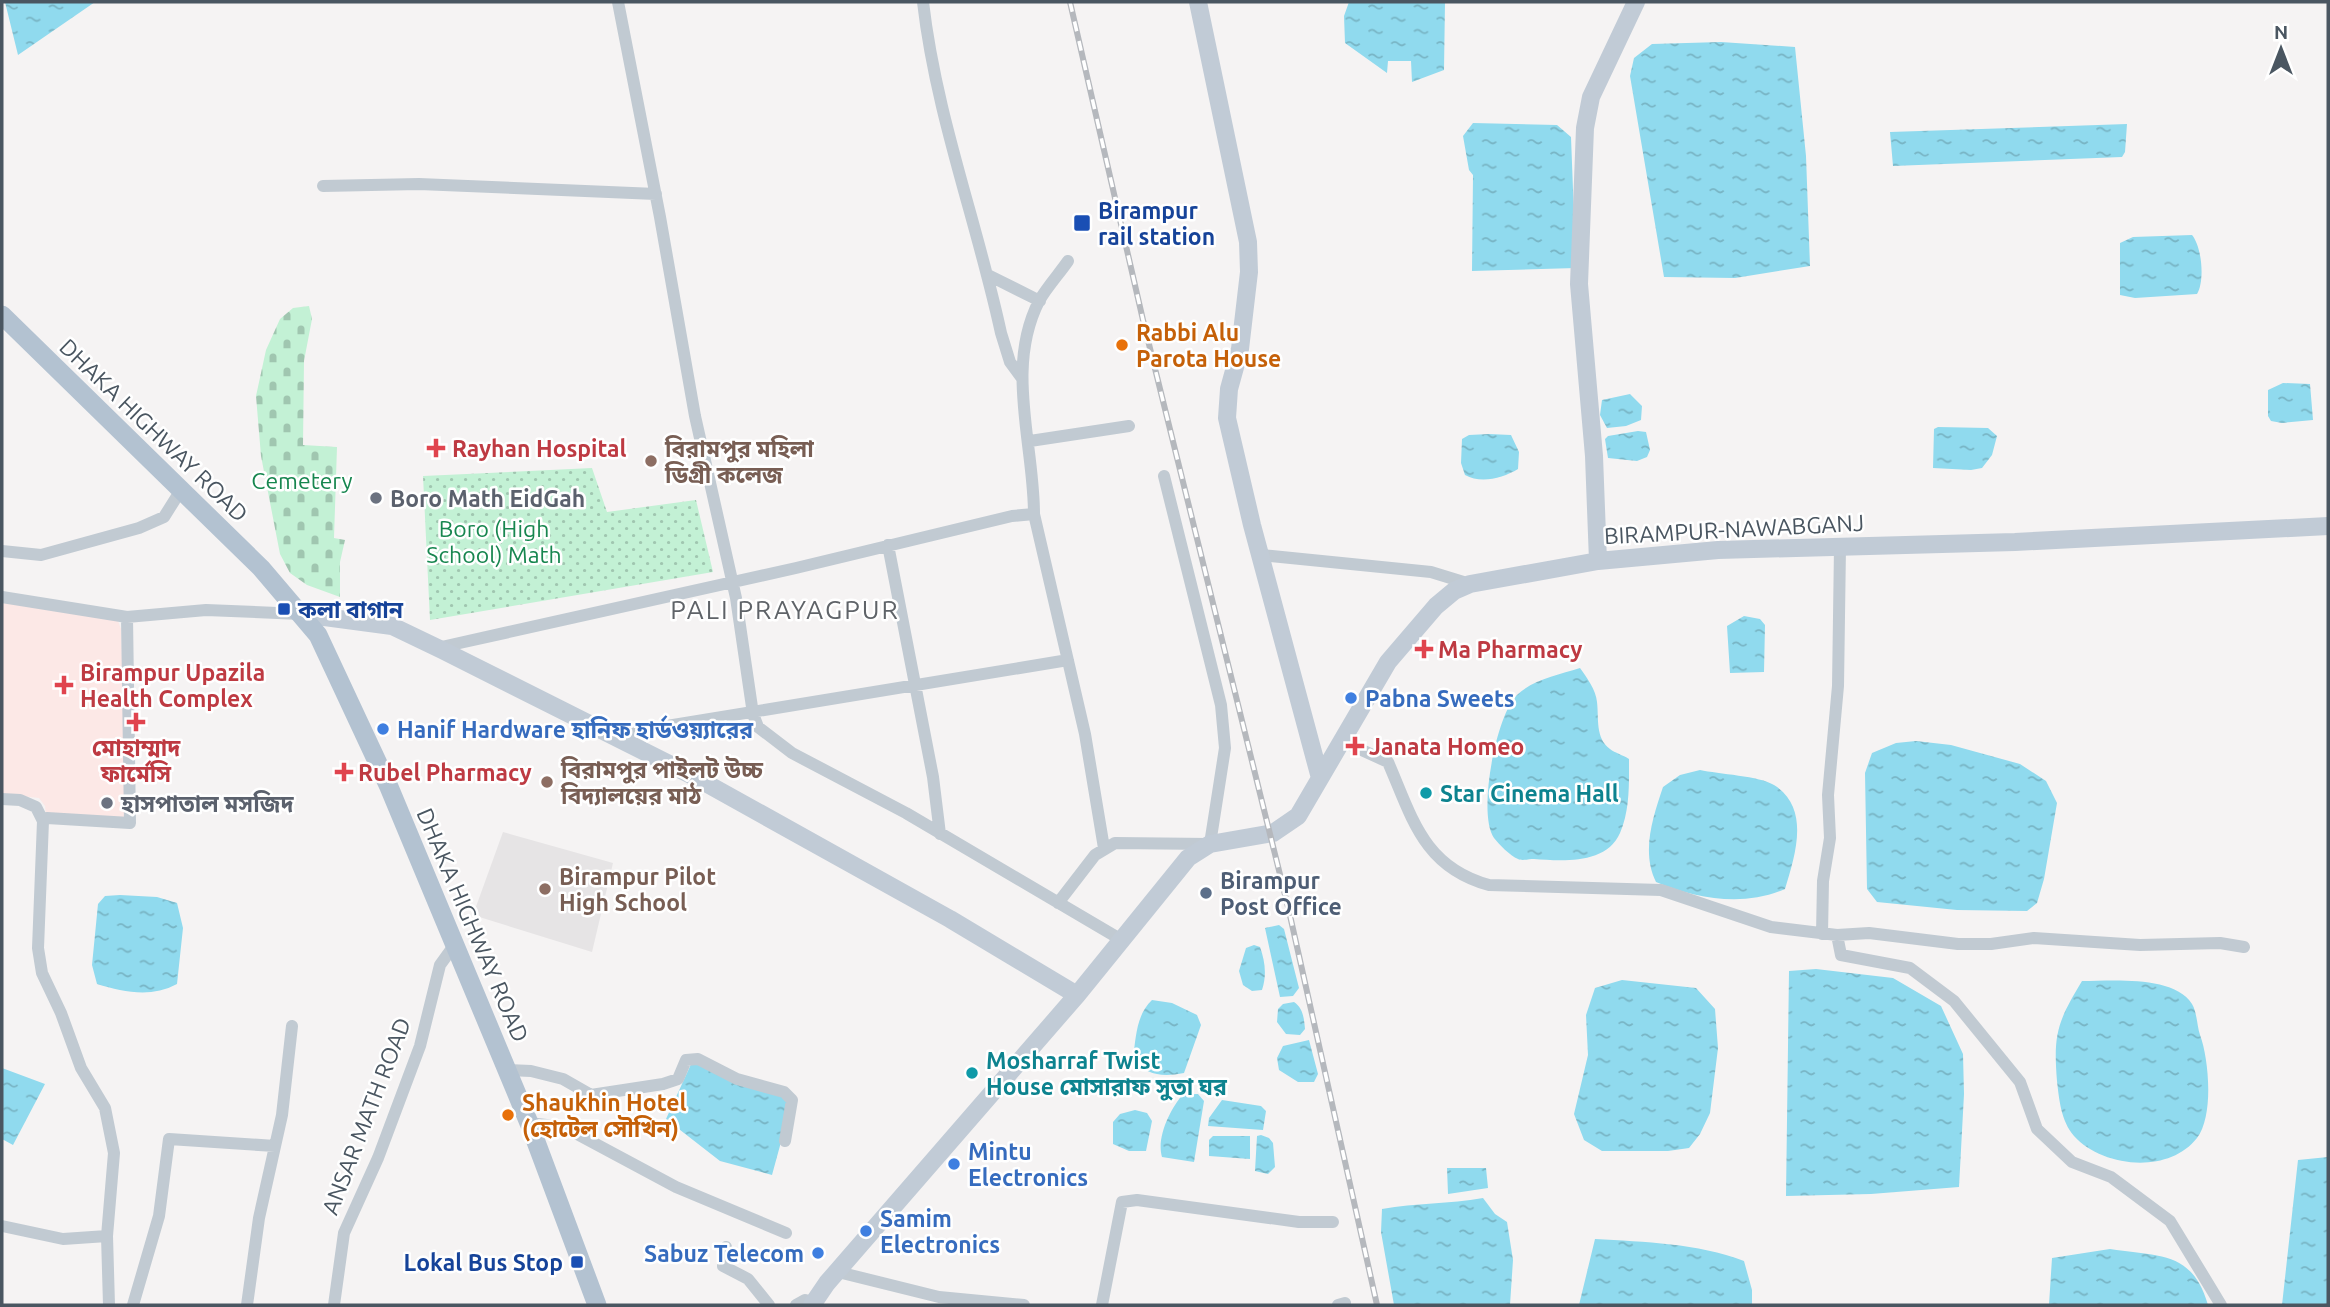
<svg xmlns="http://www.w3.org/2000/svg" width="2330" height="1307" font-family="Ubuntu,'Noto Sans Bengali',sans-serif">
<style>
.education{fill:#e6e4e5}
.medical{fill:#fce8e6}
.grass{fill:url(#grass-dots)}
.cemetery{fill:url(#cemetery-stones)}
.water{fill:url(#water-ripples)}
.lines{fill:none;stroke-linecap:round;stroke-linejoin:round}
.street{stroke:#c1cad2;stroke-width:12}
.secondary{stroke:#c1cbd6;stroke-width:18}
.primary{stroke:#b3c2d1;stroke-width:19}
.rail-casing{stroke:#b5b8bd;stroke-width:6}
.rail{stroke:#fff;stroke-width:3.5;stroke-dasharray:10;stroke-linecap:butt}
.transit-dot{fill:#1a4fb4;stroke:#fff;stroke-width:2.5}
.food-dot{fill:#e8710a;stroke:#fff;stroke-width:2.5}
.health-dot{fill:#e0444e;stroke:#fff;stroke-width:2.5}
.education-dot{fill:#8d6e63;stroke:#fff;stroke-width:2.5}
.worship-dot{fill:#6b7280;stroke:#fff;stroke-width:2.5}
.shop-dot{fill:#3f7fe0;stroke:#fff;stroke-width:2.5}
.culture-dot{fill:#0f9aa8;stroke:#fff;stroke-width:2.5}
.service-dot{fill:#5c6f8a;stroke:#fff;stroke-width:2.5}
.labels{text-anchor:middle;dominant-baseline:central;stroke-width:5;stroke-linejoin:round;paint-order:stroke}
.transit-label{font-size:23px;font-weight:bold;fill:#164399;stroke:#fff;text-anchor:start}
.food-label{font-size:23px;font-weight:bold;fill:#c56008;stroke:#fff;text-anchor:start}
.street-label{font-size:23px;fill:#4a5661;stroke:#fff}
.health-label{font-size:23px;font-weight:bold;fill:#be3a42;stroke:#fff;text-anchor:start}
.education-label{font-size:23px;font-weight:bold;fill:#785e54;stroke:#fff;text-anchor:start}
.park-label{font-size:23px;fill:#17864f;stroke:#fff}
.worship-label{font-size:23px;font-weight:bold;fill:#5b616d;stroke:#fff;text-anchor:start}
.shop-label{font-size:23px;font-weight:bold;fill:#366cbe;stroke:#fff;text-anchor:start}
.culture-label{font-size:23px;font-weight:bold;fill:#0d838f;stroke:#fff;text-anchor:start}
.service-label{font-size:23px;font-weight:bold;fill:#4e5e75;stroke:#fff;text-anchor:start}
.quarter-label{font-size:26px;letter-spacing:2px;fill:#5f6368;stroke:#fff}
</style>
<defs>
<pattern id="grass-dots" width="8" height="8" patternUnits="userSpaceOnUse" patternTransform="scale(1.75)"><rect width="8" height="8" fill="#c3f1d5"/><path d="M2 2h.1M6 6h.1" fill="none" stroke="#a0c6b0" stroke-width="1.8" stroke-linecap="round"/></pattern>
<pattern id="cemetery-stones" width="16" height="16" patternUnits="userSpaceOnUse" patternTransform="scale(1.75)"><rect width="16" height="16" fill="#c3f1d5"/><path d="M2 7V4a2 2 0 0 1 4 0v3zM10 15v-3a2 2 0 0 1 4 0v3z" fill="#a0c6b0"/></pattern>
<pattern id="water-ripples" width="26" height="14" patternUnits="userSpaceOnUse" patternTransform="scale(1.75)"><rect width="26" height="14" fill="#90daee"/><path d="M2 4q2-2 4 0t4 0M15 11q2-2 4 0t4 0" fill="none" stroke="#78b4c4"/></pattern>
</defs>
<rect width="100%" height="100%" fill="#f5f3f3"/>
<path class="education" d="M503,832L613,863L592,952L473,915Z"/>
<path class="medical" d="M2,601L117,618L121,629L127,819L46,816L45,806L39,798L2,794Z"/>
<path class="grass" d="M592,468L607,512L696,500L713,572L430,620L423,476Z"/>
<path class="cemetery" d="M309,306L312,319L304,361L303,445L337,447L334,538L345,540L340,562V597L307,585L290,573L280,554L261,456L256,396L266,350L280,319L293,308Z"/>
<path class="water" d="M5,2H95L18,55Z
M1349,2H1445L1444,70L1412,82L1411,61H1388L1387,73L1345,43L1344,16Z
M1721,42L1795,47L1806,156L1810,266L1735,278L1664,277L1630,76L1634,58L1652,44Z
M1473,123L1557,125L1571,137L1576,268L1472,271L1473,175L1469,170L1463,136Z
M2127,124L2125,152L2122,157L1893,166L1890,132Z
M2192,235C2202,247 2205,281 2197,294L2135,298L2120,295V243L2133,237Z
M2283,383L2310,384L2313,420L2282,423L2271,421L2268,416V390Z
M1630,394L1642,406L1641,420L1626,426L1607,428L1600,415L1602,400Z
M1938,427L1988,428L1997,436L1992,455L1982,468L1971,470L1933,468L1934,429Z
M1638,431L1646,432L1650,450L1647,457L1637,461L1608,458L1605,439L1608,436Z
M1489,434L1511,435L1519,452L1518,469C1503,478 1481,484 1465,475L1461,463L1462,439L1469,435Z
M1744,616L1760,619L1765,625L1764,672L1730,673L1727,626Z
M1580,668C1587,678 1596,690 1597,702C1599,718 1595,738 1610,749C1615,753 1623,755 1629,759C1629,784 1630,810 1620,833C1606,865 1561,861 1534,859C1529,859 1522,861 1518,859C1510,856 1499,844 1494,838C1477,814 1496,715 1517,695C1534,679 1558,675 1580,668Z
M1916,741L1951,745L2020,764L2046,781L2057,803L2044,879L2037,903L2027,911L1957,910L1877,902L1867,889L1865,773L1872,753L1896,743Z
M1700,770C1718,774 1760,776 1774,785C1811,808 1795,856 1785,889C1744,907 1697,899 1656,882C1641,852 1653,817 1663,787L1680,775Z
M120,895L157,897L177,903L183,928L177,984C151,998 124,992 97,984L92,965L98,904L105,896Z
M1279,925L1284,929L1299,988L1293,996L1280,997L1265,928Z
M1254,945L1260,947C1265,961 1267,975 1262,990L1252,991L1243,985L1239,971L1246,948Z
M1816,969L1893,978L1941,1006L1963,1054L1964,1094L1959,1187L1871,1194L1786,1196L1789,971Z
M1622,980L1696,988L1715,1009L1718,1048L1710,1113L1700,1134L1689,1148L1668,1151H1602L1584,1140L1574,1114L1588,1055L1586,1015L1595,988Z
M2082,981C2112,981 2174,975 2192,1004C2197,1012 2197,1026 2200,1035C2209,1059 2214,1116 2197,1138C2168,1175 2102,1167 2074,1136C2061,1121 2059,1099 2057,1081C2053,1033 2058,1021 2082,981Z
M1152,1000L1172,1003L1197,1015L1201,1025L1184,1073C1163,1077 1146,1076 1133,1058C1136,1038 1136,1015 1152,1000Z
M1294,1002C1303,1008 1304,1018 1305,1029L1300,1035L1286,1034L1277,1022L1278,1009L1283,1004Z
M1309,1040L1318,1074L1314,1082H1298L1279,1070L1277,1058L1283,1046Z
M692,1062L787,1097V1120L772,1175L720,1161L666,1119Z
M2,1068L45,1084L13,1145L2,1139Z
M1183,1094H1198L1204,1101L1194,1162L1162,1157C1156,1137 1171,1108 1183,1094Z
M1222,1100L1261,1106L1266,1111L1263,1130L1208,1126L1209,1118Z
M1135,1110L1147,1113L1152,1121L1146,1151H1129L1113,1144V1122L1120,1114Z
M1261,1135L1269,1138L1273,1143L1275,1167L1268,1174L1255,1171L1257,1136Z
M1213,1136H1250V1159L1209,1156V1140Z
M2328,1157V1305H2282L2298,1160Z
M1447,1168H1486L1488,1188L1448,1194Z
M1483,1198L1495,1214L1507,1222L1513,1260L1510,1305H1394L1381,1232L1382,1209C1416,1203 1449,1204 1483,1198Z
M1595,1239C1645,1242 1697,1243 1744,1261L1752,1290V1305H1579Z
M2110,1249C2159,1257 2192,1250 2208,1305H2049L2052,1258Z"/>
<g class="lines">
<path class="street" d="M618,2L660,217L695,416L736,598L753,714L758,727L792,753L906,813L1120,939
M923,2C936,115 977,222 1001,333L1010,362L1021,377
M323,186L419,184L656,194
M1068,261C1059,274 1047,287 1039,301C1005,368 1034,444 1034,514L1085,734L1104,848
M988,275L1040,301
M1030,441L1129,426
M888,545L933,777L940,834
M2,551L41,555L139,528L164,517L181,490
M1261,555L1431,572L1470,584
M2,597L127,617
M437,648L796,568L1012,516L1034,514
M612,735L1068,660
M1342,741L1388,762C1412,817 1423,867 1489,885L1661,890L1771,927L1837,935L1869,933L1958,944H1991L2034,938L2140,945L2220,943L2244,947
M2,799L20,800L36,807L43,821
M1058,903L1095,855L1115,843L1210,844L1225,748L1221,705L1164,476
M1822,934L1823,881L1830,838L1828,795L1838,686L1840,547
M1837,935L1841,955L1910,968L1954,1001L2020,1082L2037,1129L2072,1162L2111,1177L2170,1221L2221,1305
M507,1070L531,1071L563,1079L591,1095L663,1084L678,1079L686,1060L698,1059L737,1079L784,1092L792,1100L785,1141
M529,1123L564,1127L676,1187L786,1233
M2,1226L63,1239L107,1236
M726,1247L723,1266L748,1279L769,1305
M838,1272L939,1297L1024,1305
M109,1305L107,1236L114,1153L105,1108L81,1068L61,1013L42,973L38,948L43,821L47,818L130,823L127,617L206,610L301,614
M133,1305L159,1216L169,1139L275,1146
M247,1305L259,1218L282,1115L292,1026
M334,1305L344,1233L378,1158L420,1046L440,965L453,947
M796,1305L805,1300L814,1303
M1102,1305L1122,1202L1137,1200L1299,1222H1333
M1338,1305L1345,1303"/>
<path class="secondary" d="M1198,2L1248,242L1249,272L1240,349L1229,389L1227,418L1252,525L1320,778
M1598,561L1594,456L1579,284L1585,128L1591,97L1636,2
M302,614L392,626L442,650L693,776L950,919L1077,995
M812,1305L827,1283L1077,995L1188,858L1210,844L1273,833L1298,816L1388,662L1436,606L1454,591L1470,584L1598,561L1718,550L2015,542L2328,526"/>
<path class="primary" d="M2,315L261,568L318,635L389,787L529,1123L597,1305"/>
<defs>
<path id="rail" d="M1070,2L1143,320L1289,911L1377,1305"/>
</defs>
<use href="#rail" class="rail-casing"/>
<use href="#rail" class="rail"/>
</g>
<g class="transit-dot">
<rect x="1073" y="214" width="18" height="18" rx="3.5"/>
<rect x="277" y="602" width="14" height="14" rx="3.5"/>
<rect x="570" y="1255" width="14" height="14" rx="3.5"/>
</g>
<g class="food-dot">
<circle cx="1122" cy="345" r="7"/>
<circle cx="508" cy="1115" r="7"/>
</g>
<g class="health-dot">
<path d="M432.5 437.5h7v7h7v7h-7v7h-7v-7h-7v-7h7z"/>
<path d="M1420.5 638.5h7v7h7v7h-7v7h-7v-7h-7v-7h7z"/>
<path d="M60.5 674.5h7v7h7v7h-7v7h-7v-7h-7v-7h7z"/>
<path d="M132.5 711.5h7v7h7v7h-7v7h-7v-7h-7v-7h7z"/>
<path d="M1351.5 735.5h7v7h7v7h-7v7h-7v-7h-7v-7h7z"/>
<path d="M340.5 761.5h7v7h7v7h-7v7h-7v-7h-7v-7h7z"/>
</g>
<g class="education-dot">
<circle cx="651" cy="461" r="7"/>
<circle cx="547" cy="782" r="7"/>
<circle cx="545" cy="889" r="7"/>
</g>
<g class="worship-dot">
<circle cx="376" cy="498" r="7"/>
<circle cx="107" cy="803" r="7"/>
</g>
<g class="shop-dot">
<circle cx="1351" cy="698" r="7"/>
<circle cx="383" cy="729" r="7"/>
<circle cx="954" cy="1164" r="7"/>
<circle cx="866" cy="1231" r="7"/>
<circle cx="818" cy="1253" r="7"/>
</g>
<g class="culture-dot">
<circle cx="1426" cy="793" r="7"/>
<circle cx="972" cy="1073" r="7"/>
</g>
<circle class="service-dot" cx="1206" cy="893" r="7"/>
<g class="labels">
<g class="transit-label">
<text x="1098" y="210">Birampur<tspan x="1098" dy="26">rail station</tspan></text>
<text x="298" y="609">কলা বাগান</text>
<text x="563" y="1262" text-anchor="end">Lokal Bus Stop</text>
</g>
<g class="food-label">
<text x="1136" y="332">Rabbi Alu<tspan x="1136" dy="26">Parota House</tspan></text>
<text x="522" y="1102">Shaukhin Hotel<tspan x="522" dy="26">(হোটেল সৌখিন)</tspan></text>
</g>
<g class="street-label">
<text transform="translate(154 430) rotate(44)">DHAKA HIGHWAY ROAD</text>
<text transform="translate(1734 529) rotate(-3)">BIRAMPUR-NAWABGANJ</text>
<text transform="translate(473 925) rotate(67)">DHAKA HIGHWAY ROAD</text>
<text transform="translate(366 1116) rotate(-69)">ANSAR MATH ROAD</text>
</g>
<g class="health-label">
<text x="452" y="448">Rayhan Hospital</text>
<text x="1438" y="649">Ma Pharmacy</text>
<text x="80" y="672">Birampur Upazila<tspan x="80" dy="26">Health Complex</tspan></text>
<text x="1369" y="746">Janata Homeo</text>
<text x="136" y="747" text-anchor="middle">মোহাম্মাদ<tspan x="136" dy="26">ফার্মেসি</tspan></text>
<text x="358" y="772">Rubel Pharmacy</text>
</g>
<g class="education-label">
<text x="665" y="448">বিরামপুর মহিলা<tspan x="665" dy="26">ডিগ্রী কলেজ</tspan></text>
<text x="561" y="769">বিরামপুর পাইলট উচ্চ<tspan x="561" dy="26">বিদ্যালয়ের মাঠ</tspan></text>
<text x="559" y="876">Birampur Pilot<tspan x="559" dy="26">High School</tspan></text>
</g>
<g class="park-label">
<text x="302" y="480">Cemetery</text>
<text x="494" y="528">Boro (High<tspan x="494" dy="26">School) Math</tspan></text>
</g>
<g class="worship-label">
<text x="390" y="498">Boro Math EidGah</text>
<text x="121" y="803">হাসপাতাল মসজিদ</text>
</g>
<g class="shop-label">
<text x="1365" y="698">Pabna Sweets</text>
<text x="397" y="729">Hanif Hardware হানিফ হার্ডওয়্যারের</text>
<text x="968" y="1151">Mintu<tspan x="968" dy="26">Electronics</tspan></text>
<text x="880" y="1218">Samim<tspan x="880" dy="26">Electronics</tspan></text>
<text x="804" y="1253" text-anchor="end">Sabuz Telecom</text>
</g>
<g class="culture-label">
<text x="1440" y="793">Star Cinema Hall</text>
<text x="986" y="1060">Mosharraf Twist<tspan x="986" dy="26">House মোসারাফ সুতা ঘর</tspan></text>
</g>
<g class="service-label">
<text x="1220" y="880">Birampur<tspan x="1220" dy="26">Post Office</tspan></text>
</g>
<g class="quarter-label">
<text x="785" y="609">PALI PRAYAGPUR</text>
</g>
</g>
<rect width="2330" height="1307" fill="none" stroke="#4a5661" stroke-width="7"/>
<g transform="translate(2281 49)" stroke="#ffffff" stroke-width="5" paint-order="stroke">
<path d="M0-5L12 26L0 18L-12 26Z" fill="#4a5661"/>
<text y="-10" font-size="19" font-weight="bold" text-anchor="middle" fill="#4a5661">N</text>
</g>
</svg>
